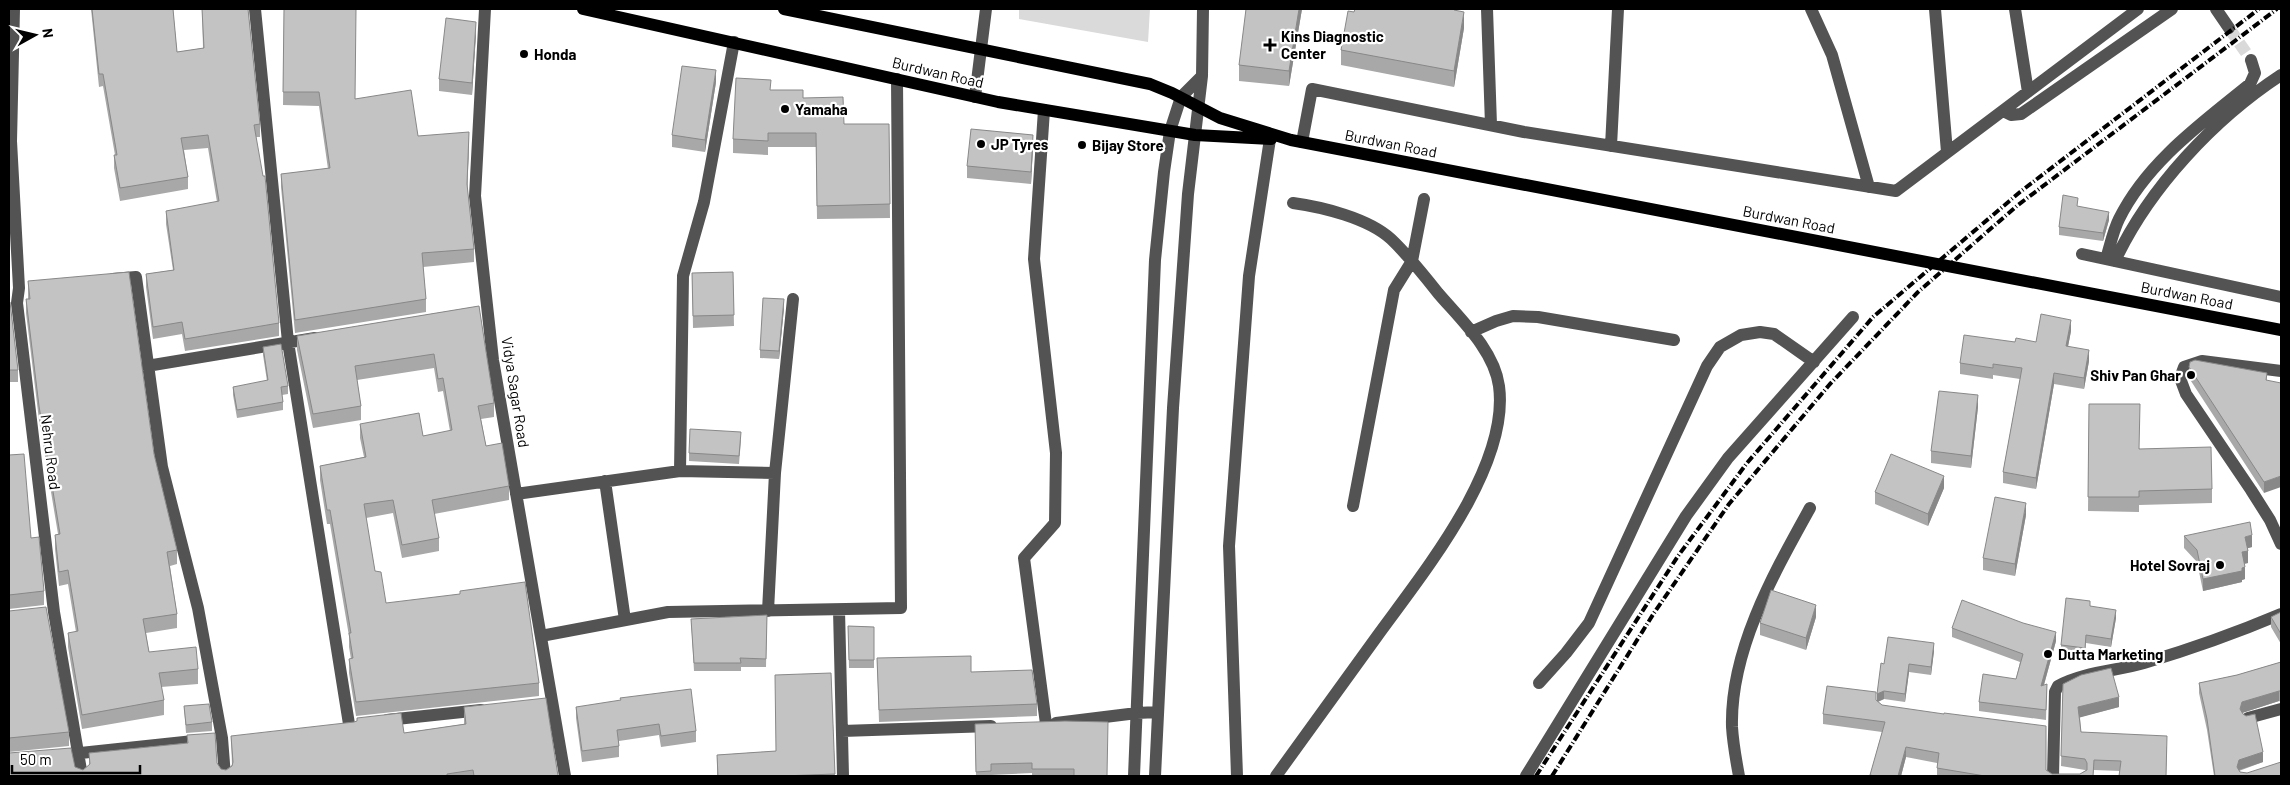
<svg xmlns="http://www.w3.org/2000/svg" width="2290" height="785" font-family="Barlow,sans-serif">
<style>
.green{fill:#dadada}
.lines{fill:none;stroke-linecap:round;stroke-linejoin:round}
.minor-tunnel{stroke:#d9d9d9;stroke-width:12;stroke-dasharray:12 6;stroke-linecap:butt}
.minor{stroke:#535353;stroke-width:12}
.major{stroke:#000;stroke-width:12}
.rail{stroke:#000;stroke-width:4;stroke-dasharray:8 2.5 1 2.5;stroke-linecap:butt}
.wall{fill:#a8a8a8}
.shaded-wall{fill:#888}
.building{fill:#c3c3c3;stroke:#888}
.poi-dot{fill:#000;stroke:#fff;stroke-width:2}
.labels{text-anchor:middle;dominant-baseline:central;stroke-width:4.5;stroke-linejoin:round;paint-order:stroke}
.poi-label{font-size:15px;font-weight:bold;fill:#000;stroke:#fff;text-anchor:start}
.street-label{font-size:15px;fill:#000;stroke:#fff}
</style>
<rect width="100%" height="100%" fill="#fff"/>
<path class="green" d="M1019,9H1150L1148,42L1019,19Z"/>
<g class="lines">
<path class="minor-tunnel" d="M2229,28L2251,60"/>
<path class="minor" d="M14,9L11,141L19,288L17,303L54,612L82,776
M255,9L288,342L349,724
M485,9L475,196L493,360L565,776
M1487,9L1491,125
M1811,9L1832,55L1869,187
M1935,9L1947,152
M2015,9L2028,92
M2216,9L2229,28
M975,97L986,9
M1044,110L1034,259L1056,453L1055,523L1024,558L1046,724
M2003,111L2011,115L2021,114L2172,9
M1302,142L1312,89L1524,132L1896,191L2138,9
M1611,146L1618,9
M2082,254L2281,297
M2106,259C2110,246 2113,231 2119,219C2147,162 2202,123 2250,84L2255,73L2251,60
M2115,261C2149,188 2214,119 2281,75
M113,279L136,277L162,467L198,608L222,738L225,776
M1471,332L1496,321L1513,316L1538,317L1674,340
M147,366L315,338
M2281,371L2202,361L2184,367L2180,378L2186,394L2251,490L2270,520L2281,544
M680,471L683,276L704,202L734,42
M605,481L625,620
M516,494L680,471L775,473
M1353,506L1394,290L1412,261L1424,199
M839,610L843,776
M768,611L775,473L793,299
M541,636L668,612L901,608L897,79
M1539,683L1566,653L1589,623L1707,366L1720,347L1741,335L1760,332L1774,334L1814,362
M2248,718L2281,709
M387,720L481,710
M1056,723L1137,713L1158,712
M842,731L991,726
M71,754L203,740
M1134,776L1155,260L1164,172L1170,131L1181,97L1202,76
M1155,776L1173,408L1188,194L1202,76L1203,9
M1237,776L1229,546L1249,276L1270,139
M1276,776C1310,729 1344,682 1378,635C1423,573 1510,467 1499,386C1494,350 1461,320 1438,293C1423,274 1408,255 1391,239C1368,218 1322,207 1293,203
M1526,776L1686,516L1728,458L1853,317
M1739,776C1736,760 1733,743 1732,727C1730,650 1774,573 1810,508
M2053,776L2055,692L2058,686C2084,672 2116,671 2144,663C2191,649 2236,633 2281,614"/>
<path class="major" d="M583,9L998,102L1195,135L1271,139
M784,9L1150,84L1172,93L1220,118L1291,140L2281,330"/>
<path class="rail" d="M1536,776L1678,556L1747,463L1873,317L2020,192L2259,9
M1552,776L1654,613L1729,504L1830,384L1918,292L2018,205L2277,9"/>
</g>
<path class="wall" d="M91,9H173L177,52L203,48L202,9H248L260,124V137H256L279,323V336L185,351L182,334L153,339L146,287V274L173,270L166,224V211L217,202L208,148L184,150L188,177V189L120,201L114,168V155H115L103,86L99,87Z
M284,9L355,99L418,136L469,145L467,187L474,249V262L423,267L426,299V312L295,333L281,187V174L328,169L319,106L283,105Z
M1302,9L1289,86L1239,81V65Z
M1457,9V11L1464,28L1454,87L1341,65V50Z
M476,34L472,95L439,91V79Z
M716,82L705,152L672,147V135Z
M771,90L803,98L844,124H889L890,218L817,219L816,147H768V155L733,153V139Z
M1033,147L1031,184L967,178V166Z
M2109,220L2103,241L2059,235V227Z
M733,272L734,326L693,328L692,273Z
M28,281L154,454L177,550V564L170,566L177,614V628L146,633L149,652L198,669V684L161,687L164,700V715L82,729L68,647V633L76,632L68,584L59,586L55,549V535L58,534L39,420L26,313V299H28Z
M9,302L18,370V382H9Z
M479,306L494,403V417L481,419L486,446L509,486V500L434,514L439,538V551L402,558L393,513L366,518L375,571L386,603L539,683V696L356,716L349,673V659H351L349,647V636L330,524H327L320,480V466L364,457L360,438V424L423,436L450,431L443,391L438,392L434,368L357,380L361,406V420L313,428L297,350V336Z
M784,308L779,359L760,358V350Z
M2071,331L2068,346L2089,361L2084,389L2054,384L2036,489L2003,483V472L2020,379L1993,375V379L1960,374V363L2015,342H2036Z
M263,347L288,386V394L282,395L283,402V410L237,418L233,395V387L267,381L263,355Z
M2189,367L2267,373L2264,493L2189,378Z
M2089,404L2140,449L2212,489V503L2139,505V512L2088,511Z
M1978,407L1971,468L1931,463V451Z
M741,440L739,464L689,461V453Z
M9,455L31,538L44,591V605L9,609Z
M1944,488L1928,526L1875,504V492Z
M2026,515L2015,576L1983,570V558Z
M2184,536L2252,547L2248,548V563L2244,564L2245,579L2242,580V582L2203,591L2197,562L2184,548Z
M2090,606L2116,618L2111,647L2086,643L2085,656L2061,653V645Z
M9,611L69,732V746L9,752Z
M2281,612V644L2271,627V617Z
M767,615L766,667H741V671H694L691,619Z
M1816,617L1806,650L1760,635V623Z
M848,626L874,627V668H849Z
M1952,628L2056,641L2044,685L2047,684L2046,720L1979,711V702L2016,679L2020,662L1952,637Z
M1934,651L1931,675L1909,672L1905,702L1884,699L1878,702L1882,705L2046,770L2052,774H2080L2086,770H2085L2061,766L2063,684L2119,707L2080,717L2081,732L2167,747L2166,776H2119L2120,771L2094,770L2093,776H1937V763L1906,757L1901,776H1870L1882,732L1823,724V714L1877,701L1884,664Z
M877,658L971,672L1037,704V716L879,722Z
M2281,662V702L2279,701L2242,713L2263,762L2239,771L2240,772L2247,773L2281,776H2214L2207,730L2199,693V683L2237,675Z
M831,673L835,776H717V755L776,751Z
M184,706L212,722V731L186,733Z
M464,707L558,776H9L75,767L83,770L89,765V753L187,743V735L217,763L221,769L226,770L232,765L231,736L404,733L464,724Z
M576,707L696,731V742L661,747L659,735L619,741V757L582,762L576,718Z
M975,735L1107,776H1032V773L991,775V776H976Z"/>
<path class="shaded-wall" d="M1299,9H1302L1289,86V71Z
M1464,12V28L1454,87V71Z
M476,22V34L472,95V83Z
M716,70V82L705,152V140Z
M469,132V145L467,197V184Z
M1033,135V147L1031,184V172Z
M2109,212V220L2103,241V233Z
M784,299V308L779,359V351Z
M2071,320V331L2066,357V346Z
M2089,350V361L2084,389V378Z
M2054,373V384L2036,489V478Z
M1978,395V407L1971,468V456Z
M1944,476V488L1928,526V514Z
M2281,476V487L2264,493V482Z
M2026,503V515L2015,576V564Z
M2252,535V547L2245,549V537Z
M2248,551V563L2242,564V552Z
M2245,567V579L2242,580V582L2203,591V579Z
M1816,605V617L1806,650V638Z
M2116,610V618L2111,647V639Z
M2056,632V641L2041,695V686Z
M1934,643V651L1931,675V667Z
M1909,664V672L1905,702V694Z
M1884,691V699L1877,702V694Z
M2279,691V701L2242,713L2240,709L2242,702Z
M2119,697V707L2078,718V707Z
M1906,747V757L1901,776H1898Z
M2263,752V762L2239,770L2238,776L2237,767L2239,760Z"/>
<path class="building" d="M92,9H173L177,52L204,48L202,9H248L260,124L254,125L263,176H265L279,323L185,339L182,322L153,327L146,274L174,270L166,211L219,201L208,135L181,138L188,177L120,188L114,155H117L103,74H99Z
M284,9H356L355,99L411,90L418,136L469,132L467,184L474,249L422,253L426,299L295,320L281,174L330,168L319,92H283Z
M1246,9H1299L1289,71L1239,65Z
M1355,9H1454V10L1464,12L1454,71L1341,50L1348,11L1354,12Z
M446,18L476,22L472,83L439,79Z
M682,66L716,70L705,140L672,135Z
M736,78L771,80L770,90H803V98L843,97L844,124H889L890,204L817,206L816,133H768V141L733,139Z
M971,129L1033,135L1031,172L967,166Z
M2063,195L2078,198L2077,206L2109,212L2103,233L2059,227Z
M129,272L154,454L177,550L167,552L177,614L143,619L149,652L196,647L198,669L159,673L164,700L82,715L68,633L78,631L68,570L59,572L55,535L60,534L39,406L26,299H30L28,281Z
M733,272L734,315L693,316L692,273Z
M763,298L784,299L779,351L760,350Z
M9,302H10L18,370H9Z
M479,306L494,403L478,406L486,446L502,443L509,486L432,500L439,538L402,545L393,500L364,504L375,571L381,572L386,603L460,594V591L525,582L539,683L356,702L349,659L353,658L349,633H351L330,510H327L320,466L366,457L360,424L419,413L423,436L452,430L443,378L438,379L434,354L355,366L361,406L313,414L297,336Z
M2041,314L2071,320L2066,346L2089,350L2084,378L2054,373L2036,478L2003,472L2022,368L1993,364V368L1960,363L1964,335L2015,342L2016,338L2036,342Z
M281,344L288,386L281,387L283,402L237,410L233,387L268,380L263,347Z
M2195,360L2267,373L2266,380L2281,383V476L2264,482L2189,367L2190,362Z
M1939,391L1978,395L1971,456L1931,451Z
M2089,404H2140L2139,449L2211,447L2212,489L2139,491V497H2088Z
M690,429L741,432L739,456L689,453Z
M24,454L31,538L39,537L44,591L9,595V455Z
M1891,454L1944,476L1928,514L1875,492Z
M1995,497L2026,503L2015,564L1983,558Z
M2250,522L2252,535L2245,537L2248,551L2242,552L2245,567L2242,568V571L2203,579L2197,550L2184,536Z
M1771,590L1816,605L1806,638L1760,623Z
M2066,598L2090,601V606L2116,610L2111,639L2086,635L2085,648L2061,645Z
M1962,600L2023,623L2056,632L2041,686L2047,684L2046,710L1979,702L1983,674L2016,679L2023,654L1952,628Z
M46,607L69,732L9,738V611Z
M2281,612V634L2271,617Z
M767,615L766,659L740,658L741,663H694L691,619Z
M848,626L874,627V660H849Z
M1888,637L1934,643L1931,667L1909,664L1905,694L1884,691L1877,694L1881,663L1884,664Z
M971,656V672L1032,670L1037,704L879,710L877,658Z
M2281,662V691H2279L2242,702L2240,709L2243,714L2246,716L2255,714L2263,752L2239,760L2237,767L2240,772L2247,773L2281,762V776H2215L2207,719L2199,683L2237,675Z
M2111,668L2119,697L2078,707L2081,732L2167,736L2166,776H2119L2121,761L2094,760L2093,776H1985L1937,768L1939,753L1906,747L1898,776H1875L1870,775L1885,722L1823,714L1827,686L1876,692V700L1882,705L1944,714V713L2046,726V770L2052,774H2080L2087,770V763L2085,759L2061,756L2063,684L2081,675Z
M831,673L835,774L782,776H718L717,755L776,751L775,675Z
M691,689L696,731L661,736L659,724L617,730L619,746L582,751L576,707L621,700L620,698Z
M546,698L558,776H474L473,770L447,774V776H9V753L71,748L75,767L83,770L90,764L89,753L188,743L187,735L215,733L217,763L221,769L226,770L232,766L233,762L231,736L354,722L357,721V718L401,713L404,733L466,724L464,707Z
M209,704L212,722L186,725L184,706Z
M1065,721L1108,722L1107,776H1074V769H1032V763L991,764V771L976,772L975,724Z"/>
<g class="poi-dot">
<path d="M1267.5 37.5h5v5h5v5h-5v5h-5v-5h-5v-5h5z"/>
<circle cx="524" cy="54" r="5"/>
<circle cx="785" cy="109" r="5"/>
<circle cx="981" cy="144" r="5"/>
<circle cx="1082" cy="145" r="5"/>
<circle cx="2191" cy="375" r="5"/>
<circle cx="2220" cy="565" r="5"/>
<circle cx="2048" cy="654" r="5"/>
</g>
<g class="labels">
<g class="poi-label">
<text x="1281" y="36">Kins Diagnostic<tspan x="1281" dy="17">Center</tspan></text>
<text x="534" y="54">Honda</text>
<text x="795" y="109">Yamaha</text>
<text x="991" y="144">JP Tyres</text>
<text x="1092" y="145">Bijay Store</text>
<text x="2181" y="375" text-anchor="end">Shiv Pan Ghar</text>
<text x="2210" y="565" text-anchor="end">Hotel Sovraj</text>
<text x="2058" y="654">Dutta Marketing</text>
</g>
<g class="street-label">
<text transform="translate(938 72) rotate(13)">Burdwan Road</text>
<text transform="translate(1391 143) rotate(11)">Burdwan Road</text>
<text transform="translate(1789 219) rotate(11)">Burdwan Road</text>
<text transform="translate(2187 295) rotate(11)">Burdwan Road</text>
<text transform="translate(516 392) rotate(81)">Vidya Sagar Road</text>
<text transform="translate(51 452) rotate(83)">Nehru Road</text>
</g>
</g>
<rect width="2290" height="785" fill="none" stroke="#000000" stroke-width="20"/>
<g transform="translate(35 35) rotate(82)" stroke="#ffffff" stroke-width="4" paint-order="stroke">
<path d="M0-4L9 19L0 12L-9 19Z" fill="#000000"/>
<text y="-8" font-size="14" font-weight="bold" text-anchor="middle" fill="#000000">N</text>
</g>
<path d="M12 765v8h128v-8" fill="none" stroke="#000000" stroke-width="2.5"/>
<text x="20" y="765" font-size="15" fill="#000000" stroke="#ffffff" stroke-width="4" paint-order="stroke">50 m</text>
</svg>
